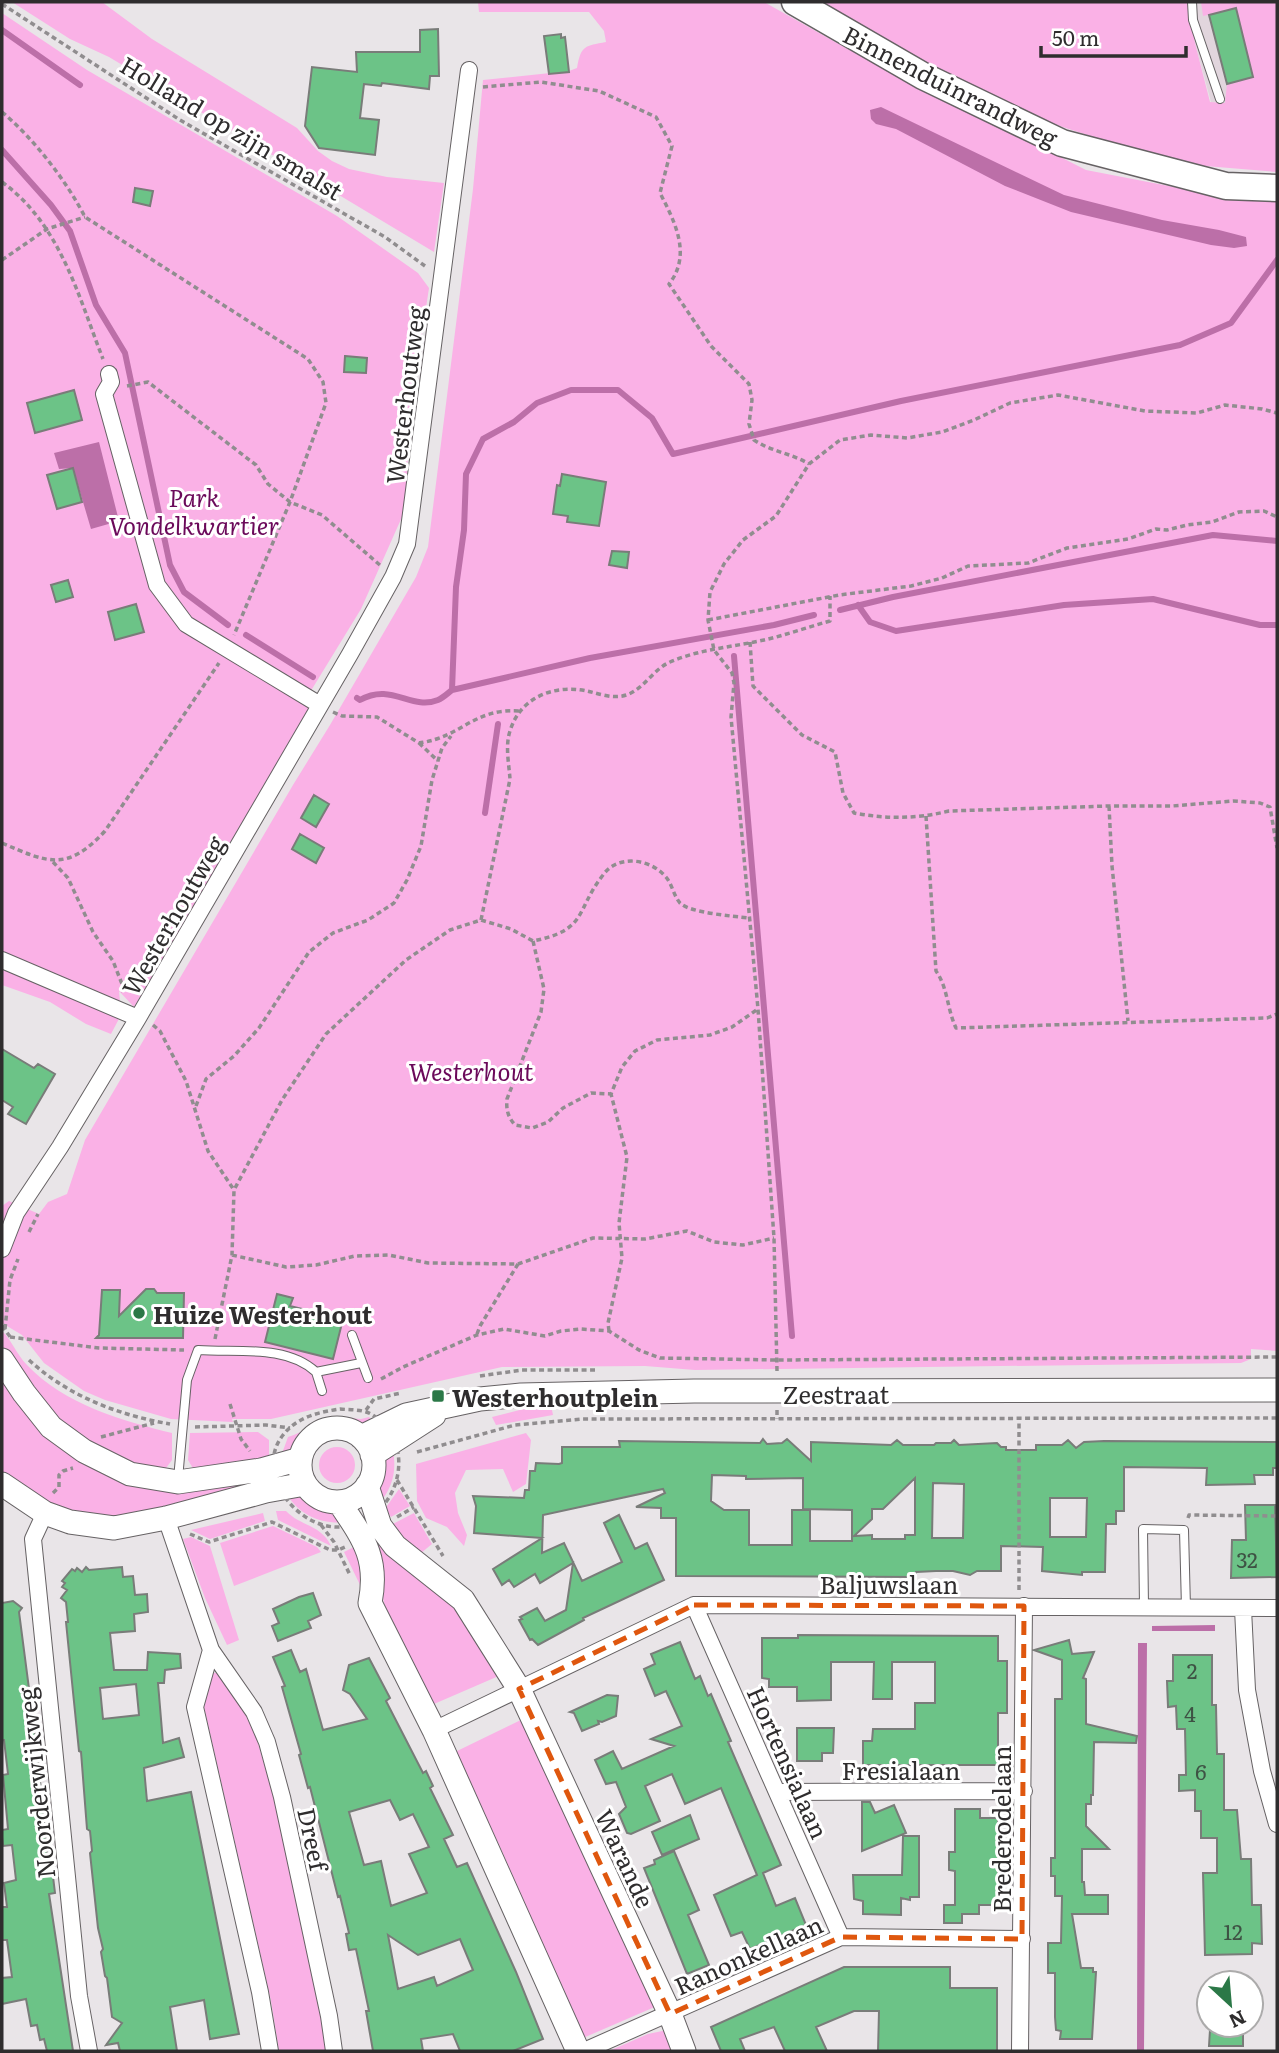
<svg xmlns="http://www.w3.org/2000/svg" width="1279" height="2053" font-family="Literata,serif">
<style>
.built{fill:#e1d5dd}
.green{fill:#fab1e6}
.water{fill:#bc6fa8}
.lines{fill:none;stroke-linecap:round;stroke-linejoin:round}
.stream{stroke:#bc6fa8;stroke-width:6}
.building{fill:#6cc387;stroke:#797c79;stroke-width:2;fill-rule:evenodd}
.lane-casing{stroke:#666264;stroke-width:10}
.street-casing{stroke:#666264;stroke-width:18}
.secondary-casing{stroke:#666264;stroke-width:25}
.primary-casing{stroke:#666264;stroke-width:29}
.path{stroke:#908d8f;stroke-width:3.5;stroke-dasharray:5 3.5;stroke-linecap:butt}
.lane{stroke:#fff;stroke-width:8}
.street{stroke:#fff;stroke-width:16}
.secondary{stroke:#fff;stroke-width:23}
.primary{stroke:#fff;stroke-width:26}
.marked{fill:none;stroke:#df570e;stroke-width:5;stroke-dasharray:14 9;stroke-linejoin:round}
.poi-dot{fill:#2b7847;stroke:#fff;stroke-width:2.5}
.labels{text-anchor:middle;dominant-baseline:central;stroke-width:6;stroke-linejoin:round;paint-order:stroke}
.number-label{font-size:21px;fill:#3e5244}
.street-label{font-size:24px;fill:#2f2d2e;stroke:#fff}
.park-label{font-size:24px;font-style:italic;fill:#6b095a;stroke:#fff}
.poi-label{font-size:24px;font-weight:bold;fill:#2f2d2e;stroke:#fff;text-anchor:start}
</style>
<rect width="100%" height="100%" fill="#e9e5e8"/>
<path class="built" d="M1188,2H1277V91L1225,103L1211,102L1195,43Z"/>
<path class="green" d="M12,2H102L152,39L297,128L318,151L332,161L349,169L387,177L444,183L434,252L109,57L70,39Z
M478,2H764L846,48L1086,170L1231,198L1277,200V1351L1251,1349V1359L1241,1363L695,1370L645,1366L502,1367L271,1419H232L233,1422L171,1419L105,1400L84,1391L44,1363L22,1335L2,1323V1206L9,1201L39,1214L48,1202L67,1194L85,1140L293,785L330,725L416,577L428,547L473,189L483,80L569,71L577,68C581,45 585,46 606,42L604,31L589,12H479Z
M819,2H1188L1195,43L1210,102L1225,103L1227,84L1253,77L1236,9L1203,16L1201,2H1277V172L1193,165L1146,154L1038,119L964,83Z
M2,13L87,70L337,216L418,273L429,288L409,419L406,508L361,609L312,689V705L134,1007L119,991L121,1015L111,1034L86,1024L50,1002L2,985Z
M2,1331C11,1339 17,1355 27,1365C64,1404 122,1421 172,1433V1460L166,1468L152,1471L91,1448L44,1407L2,1346Z
M2,1369L90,1462L254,1480L258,1486L124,1520L56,1510L2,1476Z
M551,1405L553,1415L496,1425L492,1417L535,1406Z
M334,1417L361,1419L369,1417L374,1423C356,1426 340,1417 323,1423C304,1429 298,1453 280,1459L288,1437C304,1433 316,1420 334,1417Z
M258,1432L269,1440V1463L194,1470L188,1460L190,1433Z
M526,1433L531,1440L526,1484L513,1492L503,1469L466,1470L455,1493L458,1513L467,1535L464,1546L447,1527L426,1518L417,1501L416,1464Z
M319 1465a18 18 0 1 1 36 0a18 18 0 1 1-36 0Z
M393,1451C397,1472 392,1488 379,1504C375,1485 379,1466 393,1451Z
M399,1489L410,1506L391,1517L389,1514L384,1516L382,1513Z
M287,1494C305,1495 333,1509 346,1522C323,1525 298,1515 287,1494Z
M276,1511H286C300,1526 322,1525 331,1546L278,1520Z
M263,1513L265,1521L210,1539L191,1530Z
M414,1513L432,1544L415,1558L389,1526Z
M273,1526L317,1547L321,1552L234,1586L220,1543Z
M379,1533L455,1602L501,1675L434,1704L385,1607L370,1538Z
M191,1537L210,1546L239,1640L227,1645L205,1598L183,1539Z
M360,1544L362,1589L344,1552Z
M212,1673H220L245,1708L258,1743L273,1796L325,2020L330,2051H279L271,2001L204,1707Z
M525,1718L657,2006L583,2038L501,1849L455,1752Z
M667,2030L676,2051H609L648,2034Z"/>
<path class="water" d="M881,107L1064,195L1162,220L1219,230L1246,237L1247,246L1234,248L1211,245L1071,212L1005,186L896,129L876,124L871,119L870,110Z
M99,442L119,521L91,529L73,468L59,469L54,453Z
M1215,1625V1631H1152V1626Z
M1138,1643H1147L1144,2051H1137Z"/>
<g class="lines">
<path class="stream" d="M2,30L80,85
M2,150L51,205L70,231L96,305L125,353L170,565L184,592L228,625
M858,605L870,622L896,631L1064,605L1153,599L1260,625H1277
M840,610L893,597L1213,535L1277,541
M246,635L313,677
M734,656L792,1336
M452,690L456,587L464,530L466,474L483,439L514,422L537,403L571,390H618L652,418L673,454L901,401L1180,345L1231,323L1277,260
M357,698L360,700C392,682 411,711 438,700C443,698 448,693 452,690L590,658L774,625L814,615
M485,813L498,724"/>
</g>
<path class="building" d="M1236,8L1253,77L1227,84L1209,15Z
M438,29L439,76H430L429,89L382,83L381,86L364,84L360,118L379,120L375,155L319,148L305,126L312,67L357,72L356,52H420V30Z
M561,34V38L565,37L569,72L549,74L544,36Z
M135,188L153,191L150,206L133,202Z
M345,356L367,358L366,373L344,372Z
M74,390L82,420L35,433L27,403Z
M73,468L82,502L57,509L47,475Z
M562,474L606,482L599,526L567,522L568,516L553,514L557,485L560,486Z
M612,551L629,552L627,568L609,565Z
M68,580L73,597L56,602L51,585Z
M136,604L144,632L115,640L108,612Z
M314,795L329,804L316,827L301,818Z
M300,834L324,848L316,863L292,849Z
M2,1049L34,1068L38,1064L55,1074L26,1124L8,1114L13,1107L2,1100Z
M146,1289H154L157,1293H184L183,1338H96L99,1335L102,1290H120L119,1316Z
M277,1294L293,1298L290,1306L343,1319L333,1359L265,1342Z
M763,1439L767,1444L782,1443L787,1439L811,1461V1442L891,1445L897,1440L903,1445H934L936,1443H951L954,1440L959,1445L997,1443L1001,1447H1006V1450H1036V1445H1062L1068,1440L1076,1448L1084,1442L1104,1441L1277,1442V1468H1273V1475H1254L1255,1484L1206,1485L1207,1468L1124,1467V1511H1116V1524H1106L1105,1572H1082V1575L1042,1571L1043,1547L1001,1546V1571H977L970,1575L953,1571H936L916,1572V1577L676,1576V1518H661V1508L636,1507L665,1493L663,1489L543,1515L542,1553L564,1543L582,1581L622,1562L604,1523L619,1515L635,1549L647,1543L664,1580L583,1618L584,1620L538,1645L532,1639L530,1640L519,1620L522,1619L520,1617L537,1608L545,1621L566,1610L573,1563L540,1583L535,1574L514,1587L509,1580L502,1585L493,1569L542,1538L474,1533L476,1506L473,1496L524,1498L525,1490H529L530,1471H535L536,1463L559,1464L562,1463V1447H620L619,1441L760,1443ZM712,1475L746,1476V1479L803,1478V1509L852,1510V1541H810V1510H792V1545H749V1510H724L711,1501ZM915,1478V1535H905V1539H872V1535L854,1536L872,1519V1509H883ZM933,1483L964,1484L963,1538H932ZM1050,1498H1087L1086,1537H1050Z
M1245,1505H1275L1277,1577L1231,1578L1232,1540H1246Z
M86,1567L89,1570L122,1567L123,1577L133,1576L135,1595L147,1594L148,1612L134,1614L135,1631L110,1633L114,1670H147L148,1652L180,1654L181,1668L165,1670L164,1683H158L163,1743L179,1738L184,1757L144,1768L147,1801L191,1792L239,2034L210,2039L204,2000L170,2007L177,2051H120L118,2043L106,2045L122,2023L112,2017L107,1978L105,1976L101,1952L103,1949L98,1928L90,1853L92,1851L90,1831L87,1829L81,1752L79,1751L73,1692L66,1622H68L66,1602L61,1598L67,1590L62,1587L65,1583L62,1581L72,1569L75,1571L77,1568L82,1572ZM136,1684L139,1715L103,1719L100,1688Z
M313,1593L321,1615L308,1621L311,1628L278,1641L272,1626L279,1623L273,1609L299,1597Z
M13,1601L22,1608L19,1612L37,1750L47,1853L50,1852L55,1893L49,1894L73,2051H47L44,2039L40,2040L37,2025L31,2026L26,1999L2,2004V1978L12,1977L7,1940H2V1907H7L4,1883L16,1880L12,1845L3,1846L2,1837V1830L8,1829L3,1775L8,1774L4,1740H2V1603Z
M798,1635L998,1636V1661H1007V1713H998V1765H863V1741H872L873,1729H915V1703H935V1662H892V1699H873L874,1662H831V1700L797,1701V1687H769V1679L762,1678V1638H798Z
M1069,1640L1072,1654L1094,1652L1083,1678L1086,1679V1724L1137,1736L1136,1743L1094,1742L1093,1795H1091V1804H1086V1826L1109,1849H1082V1882H1084L1085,1895H1108V1914H1072L1081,1968H1093V1972H1096L1092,2039H1060L1061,2031L1056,2030L1055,2017V1973H1048V1943H1061L1062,1896H1055V1876H1051V1858H1055V1699H1062V1660L1034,1650Z
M680,1642L695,1679L700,1676L708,1696L711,1694L731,1741L728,1742L781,1865L763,1873L776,1906L795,1898L806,1925L750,1949L742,1932L731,1936L714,1895L757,1875L721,1788L685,1804L672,1774L645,1786L660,1821L631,1834L627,1833L619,1814L626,1807L616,1782L606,1784L595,1760L613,1751L622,1769L674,1746L651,1739L682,1726L666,1691L655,1696L644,1669L655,1664L651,1654Z
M291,1650L300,1672L306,1669L323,1730L367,1719L350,1694L343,1690L349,1665L369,1658L390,1698L386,1701L423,1773L426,1771L433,1786L430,1788L453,1835L444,1839L457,1867L467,1863L516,1972L543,2039L513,2051H460L453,2034L421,2039L423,2051H373L366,2011H369L356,1949L349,1950L346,1934L349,1933L340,1896L338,1897L310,1787L308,1788L299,1755L301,1754L282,1687L285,1686L273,1657ZM390,1800L400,1820L413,1814L429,1847L409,1854L427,1893L391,1906L381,1861L364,1865L349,1812ZM388,1935L418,1955L460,1939L473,1970L437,1986L434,1977L398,1989Z
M1173,1655H1212V1705H1216L1217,1754H1224V1810H1237L1241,1859H1251L1252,1905H1261L1262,1944L1252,1943V1954L1205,1955L1203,1873H1217V1838H1201V1811H1195V1790L1179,1791V1775H1186L1185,1729H1177L1176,1706L1168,1707L1167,1681H1173Z
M607,1695L618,1696L616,1716L602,1722L598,1721L599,1724L582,1731L574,1713L570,1712Z
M797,1728H834L833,1753H822V1761H797Z
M862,1802H870L875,1813L894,1805L906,1833L862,1851Z
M955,1809H980V1818H998V1905H979V1914H962V1923H944V1905H955V1871L949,1870V1852H955Z
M690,1815L699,1839L662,1855L652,1832Z
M903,1836H919V1897H910V1900L901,1898V1915L863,1914V1901L854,1899L853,1875H902Z
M674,1851L699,1910L688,1915L709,1965L687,1974L644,1868L655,1864L654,1860Z
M844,1967H950V1988H997V2051H878L879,2011H854L816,2027L827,2051H785L774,2027L740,2039L745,2051H721L711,2027Z
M1228,2025H1243V2046H1209L1210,2030H1228Z"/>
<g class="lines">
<defs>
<path id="lane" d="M1192,2L1193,20L1220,99
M352,1335L368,1378
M316,1372L322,1391
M178,1479L187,1380L198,1350C236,1353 286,1344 316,1372L361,1363
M1144,1607L1143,1529L1184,1530L1186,1608"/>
<path id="street" d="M109,374L111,382L104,394L157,585L186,624L320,705
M2,960L138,1018
M2,1249L16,1213L60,1147L138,1018L350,654L393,577L407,544L469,70
M45,1513L33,1539L79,1996L89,2051
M166,1518L211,1650L254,1712L267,1742L282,1797L329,2016L334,2051
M694,1605L841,1937
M1243,1609L1247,1690L1262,1771L1277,1824
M211,1650L195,1707L260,1992L270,2051
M434,1730L694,1605L1277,1608
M778,1792L1024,1791
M584,2051L841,1937L1022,1939
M1020,2051L1024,1606"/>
<path id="secondary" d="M2,1360L24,1393L51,1427L84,1451L130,1474L178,1482L261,1470L300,1459
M300 1465a37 37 0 1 1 74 0a37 37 0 1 1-74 0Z
M361,1437L406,1415L480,1399L521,1395L694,1391L1277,1390
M372,1455L434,1415
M2,1484L45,1513L70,1522L114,1528L166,1518L266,1491L305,1484
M367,1486L380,1526L395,1546L463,1600L519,1689L670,2014L684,2051
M339,1502C363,1538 379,1558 370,1603L434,1730L578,2051"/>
<path id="primary" d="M795,2L923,76L1062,143L1226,186L1277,188"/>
</defs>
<use href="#lane" class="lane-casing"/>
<use href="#street" class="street-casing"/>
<use href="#secondary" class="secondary-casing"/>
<use href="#primary" class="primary-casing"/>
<path class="path" d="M2,4L180,120L385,237L425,266
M483,87L541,82L599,91L656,117L672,146L660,193C675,222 692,255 669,284L711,346L749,384L752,400L749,424L754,440C772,452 791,453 809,464
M2,112C33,138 66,180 85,217L308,359L323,382L326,403L290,502L234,635
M2,182C60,224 78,295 103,359
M2,260L47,229L85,217
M127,386L148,382L256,465L268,484L290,502L322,515L381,566
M708,620L839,595L911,586L942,578L968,566L1028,563L1067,548L1128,539L1156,529L1167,530L1187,525L1212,522L1239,512L1264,511L1277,517
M750,642L753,686L802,735L835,752L843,793L854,813C886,819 917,819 949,811L1109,806H1172L1233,801L1260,803L1270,807L1277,848
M333,712L342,716L377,717L419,743C463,737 472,708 520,711
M419,743L438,761
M1109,806L1112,866L1128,1021
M926,816L936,971C948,988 947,1009 956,1028L1267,1018L1277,1014
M2,843C48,863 67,872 105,831L219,663
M53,862L68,878L93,932L113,961L122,984L123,992
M481,920L510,779C509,764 505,746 510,731C520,697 555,684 587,691C600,694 615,700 629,694C645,687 654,669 670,662C700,649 733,647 764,640C786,635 808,627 830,621V596
M533,941L544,989L541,1012L507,1099C506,1110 508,1117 515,1125L532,1128L548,1122L563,1108L591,1093L611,1094
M153,1025L160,1031L186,1081L208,1151L234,1190
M196,1106L206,1079L234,1056L259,1028L309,952L333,933L368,920L394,903L407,880L421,846L432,780L442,748L451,736
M29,1232L38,1214
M232,1255L286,1267L316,1265L355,1256L389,1255L428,1263L518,1264L593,1238L645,1239L687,1231L714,1242L743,1245L774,1238
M2,1326L11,1338
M5,1329L10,1280L18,1259
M609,1331L608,1323L622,1258L619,1223L627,1157L611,1094L622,1067L635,1051L657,1040L710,1035L732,1027L758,1009
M477,1334L480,1326L518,1264
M10,1337L99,1348L184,1350
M215,1339L232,1255L234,1190L282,1100L326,1034L406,960L450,930L481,920L511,929L533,941C588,930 575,911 603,875C617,855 648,858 664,875C672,882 673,895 680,903C690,913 733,916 748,918
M29,1360C68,1396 118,1415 170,1424
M777,1371L774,1238L758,1009L731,717L734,683L732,673L714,650L708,620L710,592L724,564L743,540L776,516L809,464L840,440L871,435L907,438L942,432L974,420L1010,403L1058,395L1145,411L1197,413L1225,405L1262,409L1277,413
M480,1376L522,1370H595
M381,1379L403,1367L477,1335L504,1329L545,1336L561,1331L581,1329L609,1331L639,1350L660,1358L777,1360L1277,1357
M230,1404L241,1439L250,1451
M340,1409C349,1410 362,1409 371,1414C424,1446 395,1529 336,1527C295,1526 254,1472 283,1435C297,1417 319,1412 340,1409Z
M366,1410L374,1399L401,1393
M777,1410V1419
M195,1427L266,1425L290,1428
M101,1437L154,1423
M417,1452L515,1425L582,1419L1277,1418
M397,1480L443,1556
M53,1493L59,1487V1475L63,1471L73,1468
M397,1517L414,1507
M1188,1518L1189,1515L1277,1516
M321,1525L334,1542L350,1575
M190,1534L209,1542L272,1522L330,1550H338L345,1547
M1019,1590V1419"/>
<use href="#lane" class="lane"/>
<use href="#street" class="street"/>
<use href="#secondary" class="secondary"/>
<use href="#primary" class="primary"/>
</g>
<path class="marked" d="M694,1605L1024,1606L1022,1939L841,1937L670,2014L519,1689Z"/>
<g class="poi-dot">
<circle cx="139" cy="1313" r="7"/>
<rect x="431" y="1389" width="14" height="14" rx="3.5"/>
</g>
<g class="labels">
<g class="number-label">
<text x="1247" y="1558">32</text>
<text x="1192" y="1669">2</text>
<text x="1190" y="1712">4</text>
<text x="1201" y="1770">6</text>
<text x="1233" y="1930">12</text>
</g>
<g class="street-label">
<text transform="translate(951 85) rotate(27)">Binnenduinrandweg</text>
<text transform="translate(232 127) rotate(31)">Holland op zijn smalst</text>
<text transform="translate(404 395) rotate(-83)">Westerhoutweg</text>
<text transform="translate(172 915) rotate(-60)">Westerhoutweg</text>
<text x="836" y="1393">Zeestraat</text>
<text x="889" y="1583">Baljuwslaan</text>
<text transform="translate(789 1762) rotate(66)">Hortensialaan</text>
<text x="901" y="1769">Fresialaan</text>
<text transform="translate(35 1783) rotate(-96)">Noorderwijkweg</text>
<text transform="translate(1000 1829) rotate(-90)">Brederodelaan</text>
<text transform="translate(314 1839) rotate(78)">Dreef</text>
<text transform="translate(626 1858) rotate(65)">Warande</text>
<text transform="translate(748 1954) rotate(-24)">Ranonkellaan</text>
</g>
<g class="park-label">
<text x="194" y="496">Park<tspan x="194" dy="28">Vondelkwartier</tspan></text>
<text x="471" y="1070">Westerhout</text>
</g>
<g class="poi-label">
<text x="153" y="1313">Huize Westerhout</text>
<text x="452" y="1396">Westerhoutplein</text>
</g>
</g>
<rect width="1279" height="2053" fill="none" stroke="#2f2d2e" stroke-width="7"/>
<g transform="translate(1230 2004) rotate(154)"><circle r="33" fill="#ffffff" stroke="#acabab" stroke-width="2"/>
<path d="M0-5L12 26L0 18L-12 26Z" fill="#2b7847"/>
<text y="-10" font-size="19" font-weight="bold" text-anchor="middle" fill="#2f2d2e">N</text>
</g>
<path d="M1041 46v10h145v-10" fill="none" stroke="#2f2d2e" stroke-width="3.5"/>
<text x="1052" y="46" font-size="21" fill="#2f2d2e" stroke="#ffffff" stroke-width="5" paint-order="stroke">50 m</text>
</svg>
